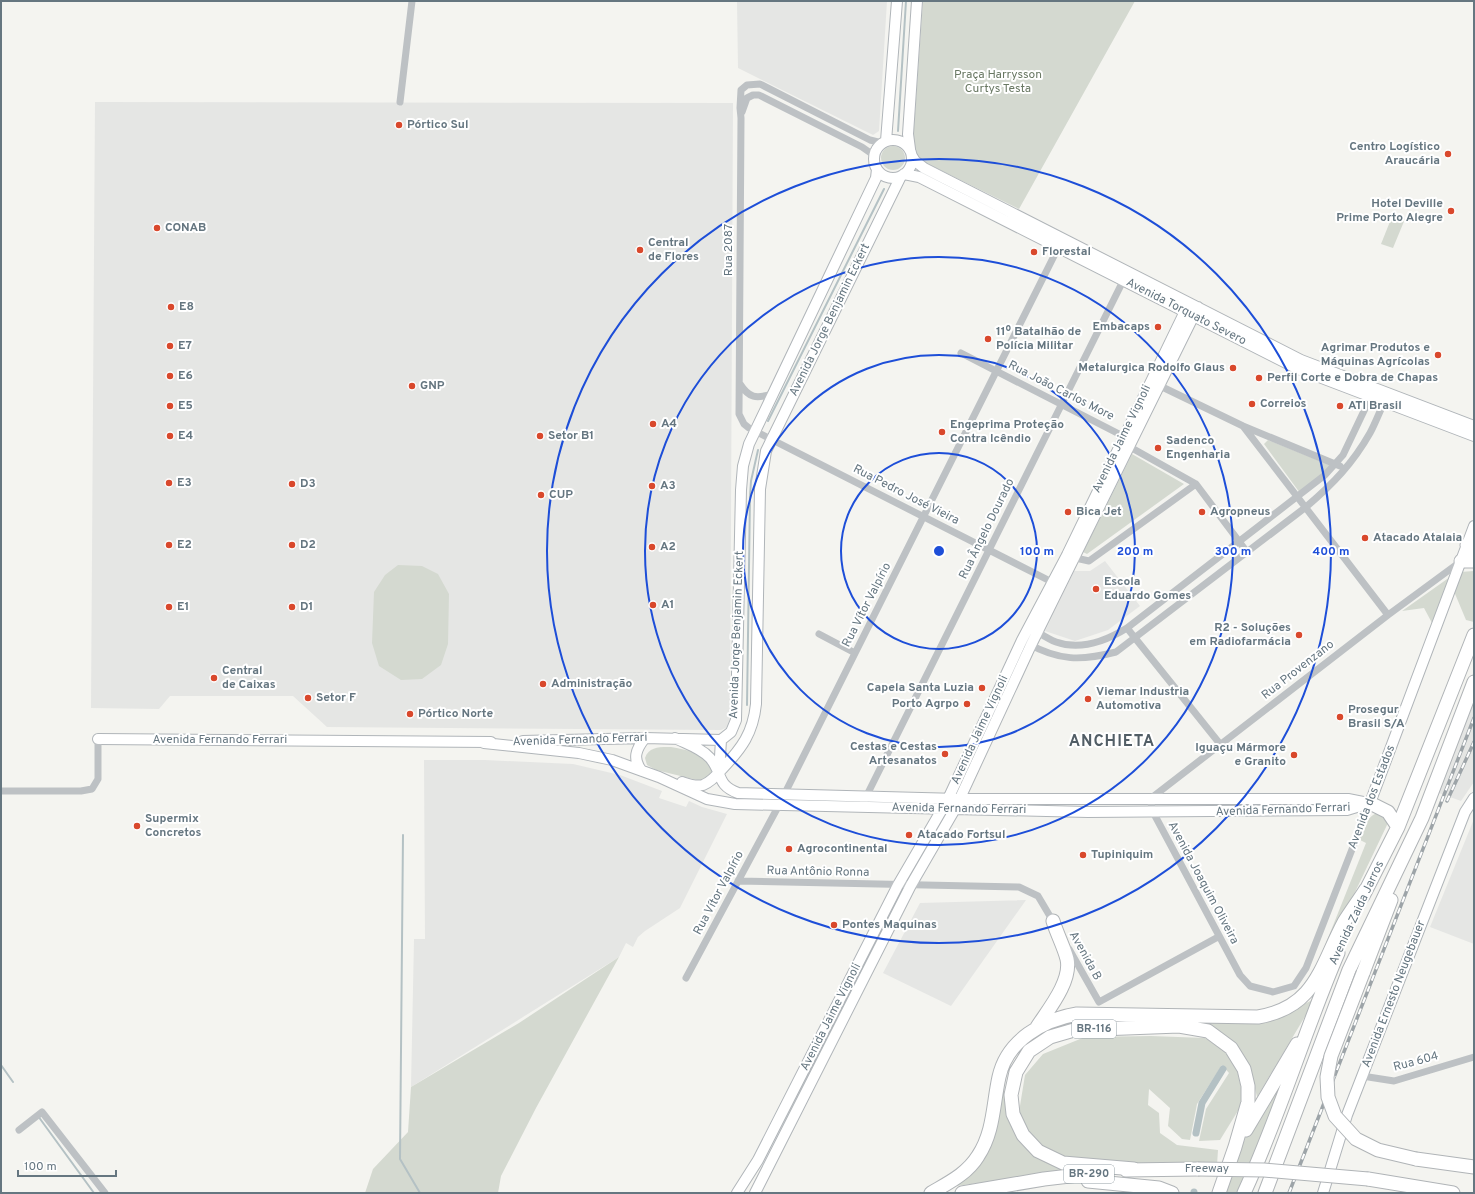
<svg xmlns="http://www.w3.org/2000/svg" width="1475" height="1194" font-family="Overpass,sans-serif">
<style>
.built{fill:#e5e6e4}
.green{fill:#d4d9d0}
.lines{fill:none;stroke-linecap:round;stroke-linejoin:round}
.stream{stroke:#b4c1c4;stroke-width:2}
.canal{stroke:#b4c1c4;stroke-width:7}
.secondary-casing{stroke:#b0b5b9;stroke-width:12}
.highway-casing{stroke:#b0b4b7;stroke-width:15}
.street{stroke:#bdc1c4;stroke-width:7}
.secondary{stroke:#fff;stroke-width:10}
.highway{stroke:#fff;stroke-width:13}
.rail-casing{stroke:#9da4a8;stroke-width:3.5}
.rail{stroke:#fff;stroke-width:2;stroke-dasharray:6;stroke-linecap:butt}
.highway-bridge-casing{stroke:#b0b4b7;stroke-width:15;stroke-linecap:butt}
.highway-bridge{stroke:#fff;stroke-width:13}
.ring{fill:none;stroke:#1d4ed8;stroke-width:2}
.poi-dot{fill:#d9482c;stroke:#fff;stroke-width:1.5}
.labels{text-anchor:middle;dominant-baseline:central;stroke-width:4;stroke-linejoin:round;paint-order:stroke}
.shield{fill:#fff;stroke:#939fa6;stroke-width:1}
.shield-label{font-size:11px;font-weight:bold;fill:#657680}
.park-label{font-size:12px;fill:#697863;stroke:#fff}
.poi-label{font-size:12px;font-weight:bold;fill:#657680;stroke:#fff;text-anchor:start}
.street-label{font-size:12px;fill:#657680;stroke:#fff}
.district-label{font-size:16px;font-weight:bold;letter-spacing:1px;fill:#525e66;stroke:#fff}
.centre{fill:#1d4ed8;stroke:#fff;stroke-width:2}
.ring-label{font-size:12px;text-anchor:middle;font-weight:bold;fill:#1d4ed8;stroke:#fff;stroke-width:4;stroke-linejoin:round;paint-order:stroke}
</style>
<rect width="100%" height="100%" fill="#f4f4f0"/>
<path class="built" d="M737,1H887L879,131L873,135L738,68Z
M95,102L733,103L730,726L721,730L327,727L293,696H170L159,709L91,708Z
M1105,561L1140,606L1108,630L1075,641L1045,631L1074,571H1090Z
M1474,702V782L1461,801L1439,793Z
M424,760H485L573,764L620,775L662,791L659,798L686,807L689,801L702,807L727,814L680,908L645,931L638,937L633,947L626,943L619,957L411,1087L414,939H425Z
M1474,819V944L1430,927Z
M1026,900L951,1006L883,973L920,903Z"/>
<path class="green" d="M923,1H1135L1019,209L922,161L915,152L913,142Z
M881 158a12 12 0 1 1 24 0a12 12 0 1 1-24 0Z
M1393,214L1405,219L1393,248L1381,244Z
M1268,440L1332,466L1300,493L1264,444Z
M1132,454L1184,484L1087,554L1083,552Z
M398,565L422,566L438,574L449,594L448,644L441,665L422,679L401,680L379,666L372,643L374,592L385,575Z
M1474,571V622L1466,620L1453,589L1460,572Z
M1450,577L1432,623L1424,608L1402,611Z
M671,747C689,750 705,754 713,770L711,776L701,781L656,770L647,765L645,758C649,746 661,747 671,747Z
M1381,812L1387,817V825L1316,974L1314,973L1366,843L1360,840C1365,827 1366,815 1381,812Z
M619,957L536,1108L501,1176L498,1193H365L373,1169L408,1132L411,1087L519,1023Z
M1316,998L1257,1097L1250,1068L1235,1046L1212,1026L1190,1021L1287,1013Z
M1151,1036L1205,1038L1225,1051L1237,1070L1244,1101L1220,1140L1199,1141L1206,1109L1229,1073L1222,1065L1197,1104L1190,1140L1182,1139L1168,1126L1170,1108L1149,1089L1148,1105L1159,1113L1160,1133L1177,1145L1218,1150L1217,1165H1133L1068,1160L1042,1148L1027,1132L1019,1112L1025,1075L1043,1054L1085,1037Z
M1291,1060L1259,1145L1238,1193H1223L1247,1134Z
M1003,1086L1012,1124L1028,1149L1065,1172L956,1186L981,1160Z"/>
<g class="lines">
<path class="stream" d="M898,131L906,1
M768,421L884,189
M747,705L750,497L751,481L758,450
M403,835L400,1159L420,1193
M1,1065L13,1082
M38,1116L94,1193"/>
<path class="canal" d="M1196,1133L1202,1103L1223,1069
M1194,1193V1192"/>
<defs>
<path id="secondary" d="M874 159a19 19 0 1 1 38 0a19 19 0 1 1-38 0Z
M886,141L897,1
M910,149L908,134L917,1
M912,156L915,161L924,168L1301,360L1474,426
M904,174L919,177L1298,369L1474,436
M675,738C687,744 701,748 710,758C723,773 716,785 738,793L959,799H1348L1368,803
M98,739L491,742
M721,740L731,732L736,720L741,490L743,466L749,444L876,178L877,169
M523,741L645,738L721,740
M484,743L579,753L612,760L659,777L707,799L735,804L1088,812L1347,810L1370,803
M642,771C632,759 636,749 645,738
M719,773L721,740
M682,782C688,784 696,787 703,785C711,782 717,775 722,769C742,748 753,733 756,704L760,489L766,451L901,176
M1370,803L1474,526
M737,1193L758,1160L898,885L948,799L1022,640L1067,555L1189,303
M755,1193L911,885L955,809L1031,645L1198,307
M1323,1193L1347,1115L1465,812L1474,798"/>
<path id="highway" d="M1467,545L1474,551
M1461,561H1474
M1370,803L1388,812L1398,827
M1363,896L1398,827L1474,635
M1363,973L1391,900
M1037,1027C1048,1010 1072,981 1067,959C1064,947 1057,934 1053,921
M1246,1130L1297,1044
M1416,1159L1474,1167
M1134,1169L1063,1163L1038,1151L1023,1135L1013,1114L1011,1095L1016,1072L1029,1051L1050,1037L1074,1030L1179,1026L1208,1031L1231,1048L1244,1069L1248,1086V1102L1235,1147L1219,1193
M1126,1170L1198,1169
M1368,1179L1453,1193
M1088,1181L1159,1188L1172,1193
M931,1193C948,1183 967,1174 978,1156C994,1132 993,1104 999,1077C1007,1040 1043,1020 1077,1014L1258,1017C1316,1007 1320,967 1344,922C1351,911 1359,900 1366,889
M962,1193L1044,1179L1104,1172
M1244,1193C1280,1115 1304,1032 1338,953
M1265,1193L1349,970L1422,818L1474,682"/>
</defs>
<use href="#secondary" class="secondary-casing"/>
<use href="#highway" class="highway-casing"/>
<path class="street" d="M400,102L412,1
M742,112L747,98L753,95H759L862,147L872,154L875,161
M882,143L870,140L760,84L747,85L741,90L740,108L741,118L739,414L744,424L749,428L1052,582
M961,353L1123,436L1130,447L1196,484L1247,552
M740,384C749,398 756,399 772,394
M1156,384L1243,426L1340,466
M1243,426L1388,615
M1071,557L1089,561L1196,484
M1127,628L1220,744
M1034,630C1041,634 1048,639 1056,642C1081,651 1106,641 1127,628L1325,475L1343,455L1372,394
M819,634L855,653
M1027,643C1059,661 1081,661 1116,652L1306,507C1333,484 1353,463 1370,433C1376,422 1380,410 1386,399
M1,791H81L92,789L98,779V739
M1370,803L1306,968L1294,986L1273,992L1250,986L1240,975L1153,812L1150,799L1388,615L1460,562
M861,807L1125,277
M738,881L1019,887L1038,896L1054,923
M1069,949L1099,1002L1218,937
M686,978L779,805L1060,244
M1362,1076L1394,1081L1474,1057
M19,1130L42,1112L105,1193"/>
<use href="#secondary" class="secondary"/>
<use href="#highway" class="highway"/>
<defs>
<path id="rail" d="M1447,801L1474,742
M1289,1193L1474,718"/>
</defs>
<use href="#rail" class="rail-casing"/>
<use href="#rail" class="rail"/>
<defs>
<path id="highway-bridge" d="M1363,973L1331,1056L1327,1077L1328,1097L1335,1116L1356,1139L1378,1150L1416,1159
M1198,1169L1264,1170L1368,1179"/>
</defs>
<use href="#highway-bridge" class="highway-bridge-casing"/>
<use href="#highway-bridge" class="highway-bridge"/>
</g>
<g class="ring">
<circle cx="939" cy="551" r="98"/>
<circle cx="939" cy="551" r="196"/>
<circle cx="939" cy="551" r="294"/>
<circle cx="939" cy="551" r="392"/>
</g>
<g class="poi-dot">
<circle cx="399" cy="125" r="4"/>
<circle cx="1448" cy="154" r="4"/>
<circle cx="1451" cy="211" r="4"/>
<circle cx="157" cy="228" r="4"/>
<circle cx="640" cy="250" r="4"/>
<circle cx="1034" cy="252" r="4"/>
<circle cx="171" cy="307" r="4"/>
<circle cx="1158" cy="327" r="4"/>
<circle cx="988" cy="339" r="4"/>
<circle cx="170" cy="346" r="4"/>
<circle cx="1438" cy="355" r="4"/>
<circle cx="1233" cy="368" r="4"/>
<circle cx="170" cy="376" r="4"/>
<circle cx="1259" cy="378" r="4"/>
<circle cx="412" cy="386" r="4"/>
<circle cx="1252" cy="404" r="4"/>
<circle cx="170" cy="406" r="4"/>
<circle cx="1340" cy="406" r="4"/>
<circle cx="653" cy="424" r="4"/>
<circle cx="942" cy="432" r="4"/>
<circle cx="170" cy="436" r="4"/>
<circle cx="540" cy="436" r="4"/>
<circle cx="1158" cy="448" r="4"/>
<circle cx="169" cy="483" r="4"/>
<circle cx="292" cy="484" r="4"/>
<circle cx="652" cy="486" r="4"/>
<circle cx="541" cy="495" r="4"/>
<circle cx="1068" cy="512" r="4"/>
<circle cx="1202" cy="512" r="4"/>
<circle cx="1365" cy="538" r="4"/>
<circle cx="169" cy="545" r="4"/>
<circle cx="292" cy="545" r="4"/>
<circle cx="652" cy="547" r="4"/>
<circle cx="1096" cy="589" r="4"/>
<circle cx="653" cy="605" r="4"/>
<circle cx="169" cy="607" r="4"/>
<circle cx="292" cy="607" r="4"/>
<circle cx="1299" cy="635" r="4"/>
<circle cx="214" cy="678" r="4"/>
<circle cx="543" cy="684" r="4"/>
<circle cx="982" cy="688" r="4"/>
<circle cx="308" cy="698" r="4"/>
<circle cx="1088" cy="699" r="4"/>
<circle cx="967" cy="704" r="4"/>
<circle cx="410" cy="714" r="4"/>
<circle cx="1340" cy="717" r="4"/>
<circle cx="945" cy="754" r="4"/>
<circle cx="1294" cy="755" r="4"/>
<circle cx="137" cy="826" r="4"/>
<circle cx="909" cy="835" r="4"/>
<circle cx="789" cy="849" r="4"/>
<circle cx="1083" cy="855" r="4"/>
<circle cx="834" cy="925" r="4"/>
</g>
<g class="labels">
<g class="shield">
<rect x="1072" y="1020" width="44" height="18" rx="3"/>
<rect x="1064" y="1165" width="50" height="18" rx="3"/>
</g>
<g class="shield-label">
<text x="1094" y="1029">BR-116</text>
<text x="1089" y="1174">BR-290</text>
</g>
<g class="park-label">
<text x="998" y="75">Praça Harrysson<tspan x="998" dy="14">Curtys Testa</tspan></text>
</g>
<g class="poi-label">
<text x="407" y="125">Pórtico Sul</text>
<text x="1440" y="147" text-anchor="end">Centro Logístico<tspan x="1440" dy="14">Araucária</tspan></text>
<text x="1443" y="204" text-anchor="end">Hotel Deville<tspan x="1443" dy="14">Prime Porto Alegre</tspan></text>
<text x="165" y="228">CONAB</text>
<text x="648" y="243">Central<tspan x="648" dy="14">de Flores</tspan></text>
<text x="1042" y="252">Florestal</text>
<text x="179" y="307">E8</text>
<text x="1150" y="327" text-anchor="end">Embacaps</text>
<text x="996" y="332">11º Batalhão de<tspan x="996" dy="14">Polícia Militar</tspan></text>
<text x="178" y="346">E7</text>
<text x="1430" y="348" text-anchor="end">Agrimar Produtos e<tspan x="1430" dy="14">Máquinas Agrícolas</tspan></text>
<text x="1225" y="368" text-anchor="end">Metalurgica Rodolfo Glaus</text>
<text x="178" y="376">E6</text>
<text x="1267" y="378">Perfil Corte e Dobra de Chapas</text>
<text x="420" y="386">GNP</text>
<text x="1260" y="404">Correios</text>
<text x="178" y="406">E5</text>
<text x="1348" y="406">ATI Brasil</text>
<text x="661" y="424">A4</text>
<text x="950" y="425">Engeprima Proteção<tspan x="950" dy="14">Contra Icêndio</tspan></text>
<text x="178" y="436">E4</text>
<text x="548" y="436">Setor B1</text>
<text x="1166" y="441">Sadenco<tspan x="1166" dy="14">Engenharia</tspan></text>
<text x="177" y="483">E3</text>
<text x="300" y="484">D3</text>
<text x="660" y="486">A3</text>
<text x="549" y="495">CUP</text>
<text x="1076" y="512">Bica Jet</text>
<text x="1210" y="512">Agropneus</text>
<text x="1373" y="538">Atacado Atalaia</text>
<text x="177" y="545">E2</text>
<text x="300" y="545">D2</text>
<text x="660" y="547">A2</text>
<text x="1104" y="582">Escola<tspan x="1104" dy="14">Eduardo Gomes</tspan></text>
<text x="661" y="605">A1</text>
<text x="177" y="607">E1</text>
<text x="300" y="607">D1</text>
<text x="1291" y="628" text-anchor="end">R2 - Soluções<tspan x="1291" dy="14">em Radiofarmácia</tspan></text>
<text x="222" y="671">Central<tspan x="222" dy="14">de Caixas</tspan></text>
<text x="551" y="684">Administração</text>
<text x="974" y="688" text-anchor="end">Capela Santa Luzia</text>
<text x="1096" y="692">Viemar Industria<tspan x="1096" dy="14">Automotiva</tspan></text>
<text x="316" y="698">Setor F</text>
<text x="959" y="704" text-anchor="end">Porto Agrpo</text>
<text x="1348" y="710">Prosegur<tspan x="1348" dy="14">Brasil S/A</tspan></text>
<text x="418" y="714">Pórtico Norte</text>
<text x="937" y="747" text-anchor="end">Cestas e Cestas<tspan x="937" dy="14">Artesanatos</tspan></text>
<text x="1286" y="748" text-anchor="end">Iguaçu Mármore<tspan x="1286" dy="14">e Granito</tspan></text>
<text x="145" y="819">Supermix<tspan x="145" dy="14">Concretos</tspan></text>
<text x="917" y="835">Atacado Fortsul</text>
<text x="797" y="849">Agrocontinental</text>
<text x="1091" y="855">Tupiniquim</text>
<text x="842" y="925">Pontes Maquinas</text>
</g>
<g class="street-label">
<text transform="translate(729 250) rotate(-90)">Rua 2087</text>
<text transform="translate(1186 312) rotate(27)">Avenida Torquato Severo</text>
<text transform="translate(830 320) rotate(-64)">Avenida Jorge Benjamin Eckert</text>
<text transform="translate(1061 391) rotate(27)">Rua João Carlos More</text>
<text transform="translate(1122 439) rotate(-64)">Avenida Jaime Vignoli</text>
<text transform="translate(906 495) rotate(27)">Rua Pedro José Vieira</text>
<text transform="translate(987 529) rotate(-64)">Rua Ângelo Dourado</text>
<text transform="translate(867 605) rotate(-63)">Rua Vítor Valpírio</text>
<text transform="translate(737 635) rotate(-88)">Avenida Jorge Benjamin Eckert</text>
<text transform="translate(1298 670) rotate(-38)">Rua Provenzano</text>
<text transform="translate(980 730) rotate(-65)">Avenida Jaime Vignoli</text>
<text x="220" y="740">Avenida Fernando Ferrari</text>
<text transform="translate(580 740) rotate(-2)">Avenida Fernando Ferrari</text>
<text transform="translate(1372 797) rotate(-69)">Avenida dos Estados</text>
<text transform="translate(959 809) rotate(1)">Avenida Fernando Ferrari</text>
<text transform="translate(1283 810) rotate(-2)">Avenida Fernando Ferrari</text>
<text transform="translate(818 872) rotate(1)">Rua Antônio Ronna</text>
<text transform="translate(1203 883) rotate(62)">Avenida Joaquim Oliveira</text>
<text transform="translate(719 893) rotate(-62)">Rua Vítor Valpírio</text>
<text transform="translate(1357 913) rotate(-65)">Avenida Zaida Jarros</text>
<text transform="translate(1085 956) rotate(61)">Avenida B</text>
<text transform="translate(1394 994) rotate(-69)">Avenida Ernesto Neugebauer</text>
<text transform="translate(831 1017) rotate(-63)">Avenida Jaime Vignoli</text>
<text transform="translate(1416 1062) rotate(-15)">Rua 604</text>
<text x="1207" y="1169">Freeway</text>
</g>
<g class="district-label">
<text x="1112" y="742">ANCHIETA</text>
</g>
</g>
<circle cx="939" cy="551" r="6" class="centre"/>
<g class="ring-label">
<text x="1037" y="555">100 m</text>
<text x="1135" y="555">200 m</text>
<text x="1233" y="555">300 m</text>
<text x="1331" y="555">400 m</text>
</g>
<rect width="1475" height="1194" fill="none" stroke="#657680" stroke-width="4"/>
<path d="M18 1170v6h98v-6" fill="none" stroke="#657680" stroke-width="2"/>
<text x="24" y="1170" font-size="12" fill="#657680" stroke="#ffffff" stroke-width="3" paint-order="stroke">100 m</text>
</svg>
